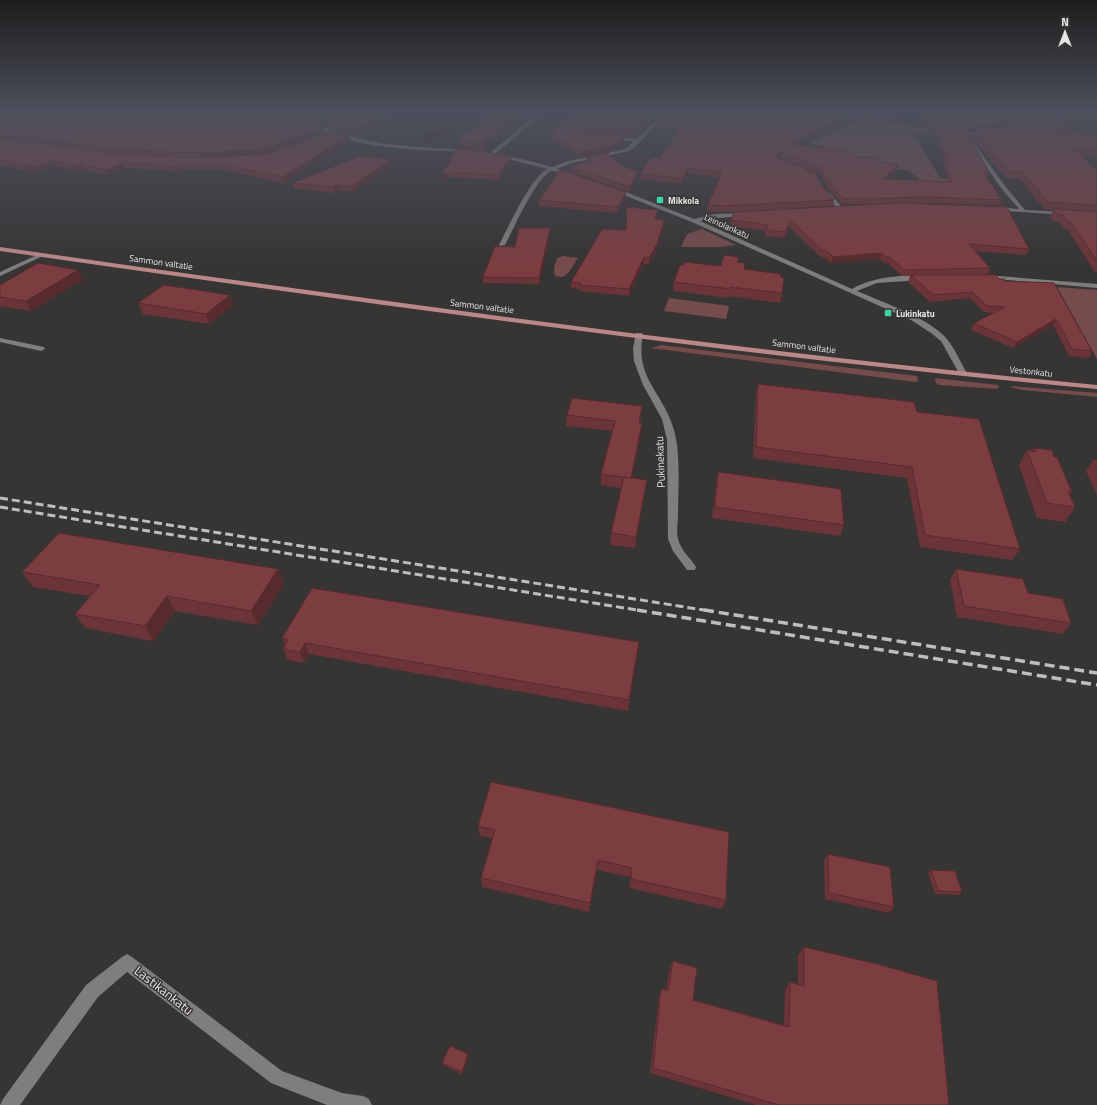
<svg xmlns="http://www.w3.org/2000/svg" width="1097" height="1105" font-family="'Titillium Web',sans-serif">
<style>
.green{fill:#754b4c}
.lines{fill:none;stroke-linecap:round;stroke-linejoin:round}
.stream{fill:#400610;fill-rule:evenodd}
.minor{fill:#807d7d;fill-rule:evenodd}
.major{fill:#bb888a;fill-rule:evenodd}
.rail-far1{stroke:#c0bdbd;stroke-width:3;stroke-dasharray:8 4;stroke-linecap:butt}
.rail{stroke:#c0bdbd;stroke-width:3.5;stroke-dasharray:10 5;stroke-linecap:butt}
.wall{fill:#6b3438}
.shaded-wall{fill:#572b2e}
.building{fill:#7c3d41;stroke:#572b2e}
.poi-dot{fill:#3cd4a4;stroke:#373434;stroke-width:1.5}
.labels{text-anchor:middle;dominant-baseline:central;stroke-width:3;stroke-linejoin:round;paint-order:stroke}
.far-poi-label{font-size:9px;font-weight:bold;fill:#e7e4e4;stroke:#373434;text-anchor:start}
.far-street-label{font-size:9px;fill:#e7e4e4;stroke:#373434}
.street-label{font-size:11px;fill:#e7e4e4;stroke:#373434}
.near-street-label{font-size:13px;fill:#e7e4e4;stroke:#373434}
</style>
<rect width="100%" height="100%" fill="#373434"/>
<path class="green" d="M847,112H899L862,115L910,126L951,127L956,135L914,133L940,178L989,181L994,188L919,184V179L907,170L897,169L810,143L834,131L863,120L860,115Z
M1052,112H1097V121L1068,120L1061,113Z
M702,229L736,245L720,247H681L687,234Z
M563,256L578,258L569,272L563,277L555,276L554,268L557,258Z
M1057,287L1097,290V359Z
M669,298L729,306L726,319L664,311Z
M661,345L917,376L918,381L915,382L651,348Z
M935,378L998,385L999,388L997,389L939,385L936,383Z
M1011,386L1097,393V397L1023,390L1013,388Z"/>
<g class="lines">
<path class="stream" d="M470,112H472L455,129L433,135L426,141L424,140L431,133L453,127Z"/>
<path class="minor" d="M291,112H295C307,118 318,126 331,130C375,147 422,147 468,150L470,151L468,152C409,149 340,151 291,112Z
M536,112L539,113L530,125L494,155H490V153L526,123Z
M664,112H668L636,146L629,151L572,163L557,169L573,174V176C566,176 558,170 552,171C538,173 512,232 505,245L500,246L499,245C508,228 531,176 548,169L496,156V154L530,161L552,167L569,161L625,149L634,142L611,138L609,136L637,139Z
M988,130V132L971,134L969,136L1005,186L1025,210L1063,212L1066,214L1065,215L993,210L992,209L995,207L1019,209L1001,188L965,136L968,132Z
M613,187L694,219L716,214L748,213L749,214L746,216L716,218L700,221L852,289C869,278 903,273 924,277V279L922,280L877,283L857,291C882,302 929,318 946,338C955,348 960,362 967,373L963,375H960L941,341L931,333L911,320L692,222L611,190V188Z
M824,191H828L841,206V208H837L824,193Z
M41,253L44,255L43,256L0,276V272Z
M986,275L1097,284V288L984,278L983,277Z
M636,333H642L643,335C634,378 664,393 674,430C681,455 678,489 678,515C678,523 676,531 678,539C681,551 690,557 696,567L695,570H687L682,563L673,551L668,539L667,440L662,419L643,385L634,361L633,348Z
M0,338L44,347L45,349L41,351L0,342Z
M127,954L132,957L282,1071L342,1093L363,1096L369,1099L372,1105H327L271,1083L127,972L98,997L20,1105H0L3,1099L86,985L122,957Z"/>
<path class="major" d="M0,247C365,299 730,350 1097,385V389C730,355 365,303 0,251Z"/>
<path class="rail-far1" d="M0,498L710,611
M0,507L643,611"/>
<path class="rail" d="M637,610L1097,685
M704,610L1097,673"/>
</g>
<path class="wall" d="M0,112L324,128L325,132L312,136L268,153L348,135L349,140L284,183L218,169L179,170L175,172L164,170L125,168L107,175L84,170L79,171L55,166L38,172L28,170L26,171L0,165V138L122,155L0,138Z
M297,112H351L339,118L317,122Z
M352,112H392L355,136L326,126L325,122L343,117Z
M496,112H527L482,150L459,147V142L467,133Z
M578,112H662L654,119L631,117L650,119V124H642L629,137L582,132L624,137V142L617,149L579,157L551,138V133Z
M666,112H845L852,113L850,118L797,145L848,153L853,156L898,165L897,170L887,179L948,182L942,160L943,155H944L937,143L935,136L933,137L920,117L922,112H925H924H1052L1071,128L1070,132L1097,136V158L1082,156L1097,171V272H1095L1068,230L1065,229L1060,222H1054L1050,216L1053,210L1044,209L1020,179L1006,178L972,138L974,131L978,130L967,133L989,172L987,177L1002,200L1000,205L930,203H912L1029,249L1026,255L975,251L990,268L987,275H942L999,279L1005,281L1054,283L1092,351L1089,358L1069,356L1053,325L1013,348L971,330L974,323L993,313L984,312L970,298L930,302L908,282L910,276H902L888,263H884L879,259L831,263L824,257H821L788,226L785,238L765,236L766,231L730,226L731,220L882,204H842L827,187L820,174L780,158L822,185L834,200L833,206L721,212L707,211L708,205L719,178L688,173L681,184L640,179V174L660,158L680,129L657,126V121Z
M476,150V151L511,156V161L498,180L449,177L443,182V177H442L441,172Z
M610,156L637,176L629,192L571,172V167L586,162V157Z
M392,165L353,192L338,190L334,193L294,188L293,183Z
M625,198L617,213L539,206V200Z
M657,216L656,219L664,226L656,250L649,264H643L629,296L580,291V289L571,288V282L626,230Z
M550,228V234L539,284L483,283V277L515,247Z
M738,262L745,263L744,269L780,277L782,293L780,303L729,296L728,298L673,291L674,282L721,266Z
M83,279L31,311L0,306V285Z
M138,303L233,305L209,324L143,314Z
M758,384L917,412L1020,549L1012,560L920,547L907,478L753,458L756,395Z
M642,406L640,423L641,434L632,478L647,480L645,491L635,548L610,545L611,533L621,488L601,485V474L612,431L566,426L567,415Z
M1034,448L1054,457L1072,492L1070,495L1075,507L1065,522L1037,518L1019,465L1027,450L1032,451Z
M1093,460H1097V495L1086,471Z
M718,472L844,525L840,536L712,518L716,484Z
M956,569L1028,593L1071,623L1063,634L957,617L950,580Z
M22,572L284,584L258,625L175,611L153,641L85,628L75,614L90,596L33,587Z
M282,638L639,642L628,711L309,654L304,663L288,660L283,649L285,646Z
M491,782L726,900L722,909L629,888L631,877L597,870L589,912L482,887L481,878L492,838L480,836L478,826Z
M828,854L894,907L889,913L825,899L824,860Z
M931,870L962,892L959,895L935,894L928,873Z
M804,947L949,1105H756L650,1073L659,996L661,989L666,990L670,968L673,961L693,1000L784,1025L785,990L790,982L798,984V955Z
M469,1057L462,1074L443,1065L442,1063Z"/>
<path class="shaded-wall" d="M341,112H351L339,118L317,122L316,118Z
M384,112H392L355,136L354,131Z
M521,112H527L482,150V144Z
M658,112H662L654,119L655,115Z
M852,113L850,118L789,149L790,144Z
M642,119V124L629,137V132Z
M1010,122L1008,127L978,130L964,134L965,129L980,125Z
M324,128L325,132L312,136L266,155L205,158L203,153Z
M348,135L349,140L284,183L283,177Z
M624,137V142L617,149L579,157V152Z
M781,152L780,158L776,160L777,155Z
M511,156V161L498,180V175Z
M391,159L392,165L353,192L352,186Z
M52,161L55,166L38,172L35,167Z
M123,163L125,168L107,175L105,170Z
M81,164L84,170L79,171L77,166Z
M26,165L28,170L26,171L23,166Z
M178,165L179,170L175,172L174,167Z
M898,165L897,170L882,184L883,179Z
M688,168V173L681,184L682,178Z
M638,171L637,176L629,192V187Z
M449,172V177L443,182L442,177Z
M337,185L338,190L334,193L333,187Z
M626,192L625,198L617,213L618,207Z
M658,210L657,216L654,225L655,219Z
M664,220V226L656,250L649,264V258Z
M550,228V234L539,284V278Z
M881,253L879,259L831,263L833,257Z
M644,257L643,264L629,296V289Z
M78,270L83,279L31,311L26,301Z
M230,295L233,305L209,324L206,314Z
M1056,319L1053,325L1013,348L1017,342Z
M642,406L641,417L637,434L639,423Z
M642,423L641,434L630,489L631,478Z
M647,480L645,491L635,548L636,537Z
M278,569L284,584L258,625L251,611Z
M167,596L175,611L153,641L145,626Z
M305,643L309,654L304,663L300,652Z
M598,860L597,870L589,912L590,903Z
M468,1054L469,1057L462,1074V1072Z"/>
<path class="building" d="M0,112H295L324,128L311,131L264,149L203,153L121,150L0,133Z
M305,112H341L339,113L316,118Z
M352,112H384L354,131L325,122L343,117Z
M496,112H521L482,144L459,142L463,133H467Z
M578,112H607L608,114L650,119H642L629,132L571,126L570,127L573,130L624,137L617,144L579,152L551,133Z
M629,112H658L655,115Z
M666,112H790L811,118L815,116L813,114L806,112H845L852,113L790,144L849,151L848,153L854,154L853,156L880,159L878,161L898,165L883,179L952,182L943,155H949L938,138L936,131L935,132L922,112L931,113L930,112H1052L1071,128L1010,122L980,125L965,129L989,172H983L1002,200L931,197L843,199L829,182L821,168L781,152L777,155V157L815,173L822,185L834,200L722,206L708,205L722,172L688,168L682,178L640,174L651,157L660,158L683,124L657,121Z
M1007,127L1078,133L1097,136V151L1074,149L1097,171V205L1047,202L1023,172H1008L974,131L979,129Z
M332,131L348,135L283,177L217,164L178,165L174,167L162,164L123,163L105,170L81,164L77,166L52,161L35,167L26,165L23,166L0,160V138L121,155L203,158L266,154Z
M456,149L476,150L475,151L511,156L498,175L449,172L442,177L445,172H441L447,167Z
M610,152L607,155L628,168L638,171L629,187L571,167L591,160L586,157Z
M360,156L391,159L352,186L337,185L333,187L293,183Z
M562,170L626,192L618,207L539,200L559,171Z
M900,203L1007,207L1029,249L969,244L990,268L904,270L890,257H886L881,253L833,257L826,250L823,251L790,220L786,232L766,230L768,225L731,220L734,212Z
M627,207L658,210L655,219L664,220L657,244L649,258L644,257L629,289L580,285L581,283L571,282L602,229L626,230Z
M1053,209L1097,212V261L1071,222H1068L1063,215H1058Z
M519,228H550L539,278L483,277L495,246L515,247Z
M724,255L739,257L737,262L745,263L744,269L781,274L780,277L784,278L782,293L730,287V289L674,282L680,265H684L685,262L721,266Z
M38,263L78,270L26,301L0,297V285Z
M911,275H996L999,279H1004L1005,281L1054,283L1092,351L1072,349L1056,319L1017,342L974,323L1005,307L987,306L972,292L933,295Z
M164,285L230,295L206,314L138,303Z
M758,384L914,402L917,412L979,419L1020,549L925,535L912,467L756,447Z
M572,398L642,406L639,423H642L631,478L601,474L615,421L567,415Z
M1034,448L1052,450L1054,457H1057L1072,492L1068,491L1075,507L1047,503L1027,450L1036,452Z
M1093,460H1097V468Z
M718,472L841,489L844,525L715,507Z
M624,477L647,480L636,537L611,533Z
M59,533L278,569L251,611L167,596L145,626L75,614L100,585L22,572Z
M956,569L1023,579L1028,593L1063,599L1071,623L964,606Z
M312,588L639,642L629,700L305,643L300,652L283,649L288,640L282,638Z
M491,782L729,832L726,900L631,879L632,868L598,860L590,903L481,878L495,830L478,826Z
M828,854L890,867L894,907L829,893Z
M931,870L955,871L962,892L938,891Z
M804,947L877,964L937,981L949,1105H779L653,1068L661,989L668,991L673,961L697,968L693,1000L789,1027L790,982L804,986Z
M450,1046L468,1054L462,1072L442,1063Z"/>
<linearGradient id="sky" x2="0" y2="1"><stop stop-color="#1e1d1d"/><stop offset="0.42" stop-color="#4d505c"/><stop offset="1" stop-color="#4d505c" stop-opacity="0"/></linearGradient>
<rect width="1097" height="266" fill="url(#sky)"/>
<g class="poi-dot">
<rect x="656" y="196" width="8" height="8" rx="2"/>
<rect x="884" y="309" width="8" height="8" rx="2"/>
</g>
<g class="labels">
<g class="far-poi-label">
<text x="668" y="200">Mikkola</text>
<text x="896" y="313">Lukinkatu</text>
</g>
<g class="far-street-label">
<text transform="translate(727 226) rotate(24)">Leinolankatu</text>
<text transform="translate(161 262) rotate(8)">Sammon valtatie</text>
<text transform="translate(482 306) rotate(7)">Sammon valtatie</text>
<text transform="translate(804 346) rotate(7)">Sammon valtatie</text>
<text transform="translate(1031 371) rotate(6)">Vestonkatu</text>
</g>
<g class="street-label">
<text transform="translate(660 462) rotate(-92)">Pukinekatu</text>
</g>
<g class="near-street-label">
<text transform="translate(164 990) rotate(38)">Lastikankatu</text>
</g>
</g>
<g transform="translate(1065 32)" stroke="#373434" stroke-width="3" paint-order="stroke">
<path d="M0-3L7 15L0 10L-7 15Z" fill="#e7e4e4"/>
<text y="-6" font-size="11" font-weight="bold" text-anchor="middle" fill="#e7e4e4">N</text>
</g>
</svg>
